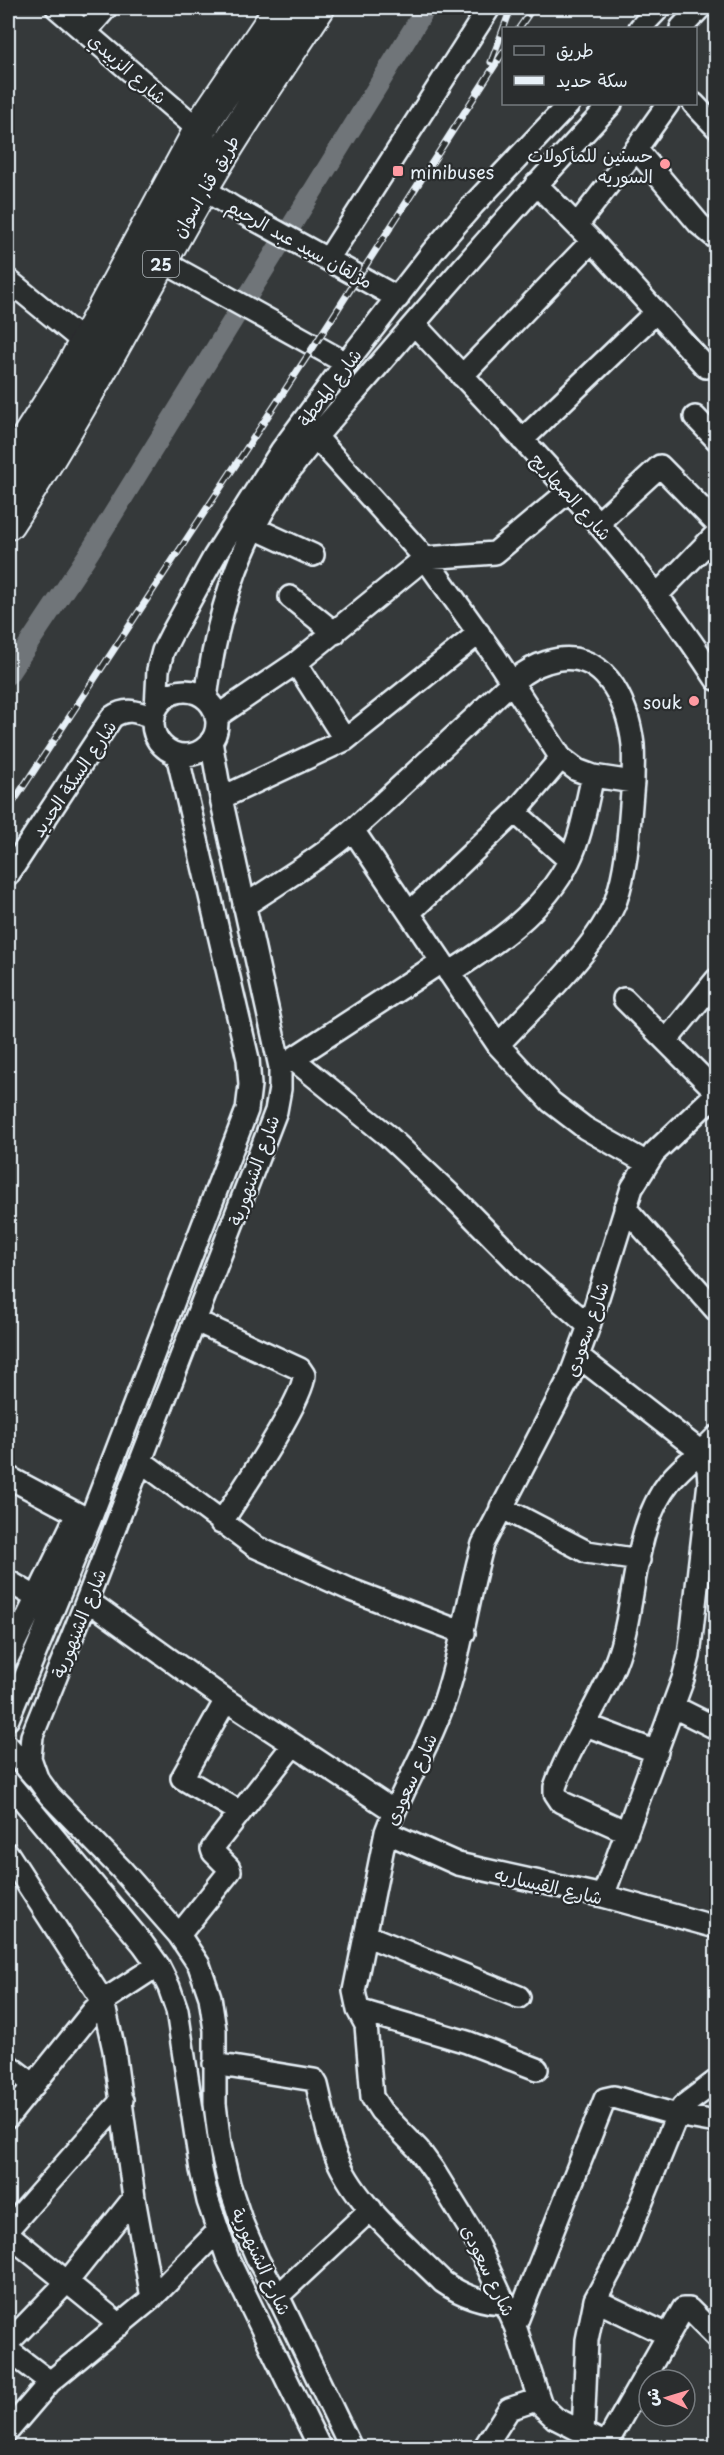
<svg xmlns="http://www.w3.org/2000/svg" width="724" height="2455" font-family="'Playpen Sans','Playpen Sans Arabic',sans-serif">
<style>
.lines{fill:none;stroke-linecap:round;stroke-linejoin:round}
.canal{stroke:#707579;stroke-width:20}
.minor-casing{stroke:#e8f1f8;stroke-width:26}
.highway-casing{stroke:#e8f1f8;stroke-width:36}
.minor{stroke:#2a2d2e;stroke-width:21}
.highway{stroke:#2a2d2e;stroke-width:32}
.rail-casing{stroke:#e8f1f8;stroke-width:7}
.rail{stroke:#2a2d2e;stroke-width:4.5;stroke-dasharray:14;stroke-linecap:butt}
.poi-dot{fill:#ff9aa2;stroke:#2a2d2e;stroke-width:2}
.labels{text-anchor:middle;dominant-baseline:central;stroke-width:4.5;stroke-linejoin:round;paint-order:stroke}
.shield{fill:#2a2d2e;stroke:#afb6bb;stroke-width:1.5}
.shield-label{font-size:16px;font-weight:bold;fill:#e8f1f8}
.street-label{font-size:18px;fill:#e8f1f8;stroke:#2a2d2e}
.poi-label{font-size:18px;fill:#e8f1f8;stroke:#2a2d2e;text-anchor:end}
</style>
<rect width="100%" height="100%" fill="#35393a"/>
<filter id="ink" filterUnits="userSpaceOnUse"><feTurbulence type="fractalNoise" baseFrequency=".0167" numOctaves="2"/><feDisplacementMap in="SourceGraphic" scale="12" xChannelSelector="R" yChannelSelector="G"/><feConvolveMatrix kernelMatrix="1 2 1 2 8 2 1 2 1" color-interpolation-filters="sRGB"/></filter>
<g filter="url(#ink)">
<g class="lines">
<path class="canal" d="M8,675L89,553L426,8"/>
<defs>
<path id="minor" d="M57,8L199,130
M640,28L659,8
M681,28L700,8
M86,31L106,8
M694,104L716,127
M636,149L699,224L716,238
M202,188L234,208L398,298
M577,225L636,149L668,104
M592,241L706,367
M328,259L489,8
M162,261L346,363
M8,280L85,343
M414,324C520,438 632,548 716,679
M462,376L592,241L536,184
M695,417L716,439
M522,440L655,313
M598,523L660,466L716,523
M254,528L313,555
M657,595L716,534
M290,597L335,633
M296,663L345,740
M153 723a32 32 0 1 1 64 0a32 32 0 1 1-64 0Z
M206,699C213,639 227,584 253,530C283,469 332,419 376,368C453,278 531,189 611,104
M156,709L158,670L163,651L172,633L214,557L281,451L346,363L433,251L473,205L569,104
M216,717L296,663L425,558L495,553L569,491
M211,741L221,798L280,1067V1089L276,1111L87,1600L32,1736L30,1758L37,1778L50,1796L121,1869L179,1935L199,1965L210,1997L215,2030V2104L220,2145L229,2184L242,2223L258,2260L278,2296L351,2448
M633,782C629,821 629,862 616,900C598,948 534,1006 498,1045L551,1102L585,1128L647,1163
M221,798L345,740L479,633
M515,812L569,860
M353,830L498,1045
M8,875L112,717C127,707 138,712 154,718
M244,906C281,881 321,858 355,828C394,793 433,756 472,720C494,700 517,671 547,662C602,644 628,700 633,745C634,757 633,770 633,782L593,776L577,770L561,758L494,655L425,558L316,437
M409,913L515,812L561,758
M449,973C495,944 544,911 569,861C582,835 586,804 593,776
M624,999L716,1091
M666,1041L716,980
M293,1059L388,1136L457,1201L525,1270L589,1326
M283,1065L441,962
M625,1208L716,1310
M196,1321L300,1369L304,1375C304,1399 238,1497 221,1523
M578,1356L701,1452L708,1469L709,1482L689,1656L683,1679L603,1896
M141,1461L256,1547L351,1590L464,1633
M8,1477L89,1520
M501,1507L587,1552L639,1560
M8,1581L49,1605
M87,1600L226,1700L394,1811
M8,1657L77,1514
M226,1700L182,1778L240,1812
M674,1707L716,1728
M8,1719L90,1520L247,1110L250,1085L248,1059L177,754
M586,1725L657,1752
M8,1746L34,1776
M8,1782L143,1944L158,1965L169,1987L177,2010L201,2170L208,2201L228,2259L320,2448
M386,1832L458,1864L603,1896L716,1927
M627,1832L561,1802L555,1793V1787C569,1746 599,1705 615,1664C638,1607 630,1530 670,1481C683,1465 702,1452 716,1437
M8,1854L103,2001L114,2050L134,2198L152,2298L218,2231
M179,1935L230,1871L229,1868L213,1852L212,1849L217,1842L293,1745
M365,1935L519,1997
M358,2010L467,2042L537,2069
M214,2064L314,2080L317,2085C324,2113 328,2143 342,2169C362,2209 411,2250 443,2282C463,2296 482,2303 506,2303
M8,2065L34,2085
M8,2117L93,2011L103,2001L158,1965
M8,2229L122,2100
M8,2234L120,2325
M278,2296L371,2209
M595,2300L668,2335
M515,2326L605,2099L614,2097L677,2115L716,2122
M8,2343L67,2282L134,2198
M8,2350L50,2382
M8,2431L50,2382L152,2298
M583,2433L587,2340L595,2300L623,2248L677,2115L683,2106L716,2081
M606,2444L555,2418L541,2405L515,2326L471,2231L434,2171L418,2149L381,2111L372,2097L366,2025L358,2010L354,1991L386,1832C404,1784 433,1740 448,1690C463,1642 469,1592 483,1544L570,1377L589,1326L632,1188L654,1153L716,1094
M484,2448L509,2409L539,2399
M604,2448L683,2309H689L716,2336"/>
<path id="highway" d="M8,469L69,373L207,117L281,8
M8,523C79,415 138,300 202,188C238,126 279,67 318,8"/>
</defs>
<use href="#minor" class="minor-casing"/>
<use href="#highway" class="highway-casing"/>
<use href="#minor" class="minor"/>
<use href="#highway" class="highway"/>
<defs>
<path id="rail" d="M519,28L533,8
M491,62L511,8
M8,810L314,346L504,51"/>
</defs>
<use href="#rail" class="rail-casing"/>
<use href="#rail" class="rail"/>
</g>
</g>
<g class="poi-dot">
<circle cx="665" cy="164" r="6"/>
<rect x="392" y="165" width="12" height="12" rx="3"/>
<circle cx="694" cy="701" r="6"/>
</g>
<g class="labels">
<rect class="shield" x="143" y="251" width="36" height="26" rx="4.5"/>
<g class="shield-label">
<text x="161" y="264">25</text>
</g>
<g class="street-label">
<text transform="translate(128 68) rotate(41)">شارع الزبيدي</text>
<text transform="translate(205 186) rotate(-60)">طريق قنا, اسوان</text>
<text transform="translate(300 243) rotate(29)">مزلقان سيد عبد الرحيم</text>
<text transform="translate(329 387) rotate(-53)">شارع المحطة</text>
<text transform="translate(572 496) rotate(48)">شارع الصهاريج</text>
<text transform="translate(73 778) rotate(-56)">شارع السكة الحديد</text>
<text transform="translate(253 1170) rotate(-70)">شارع الشنهورية</text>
<text transform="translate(586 1329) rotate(-71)">شارع سعودى</text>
<text transform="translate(78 1623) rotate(-68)">شارع الشنهورية</text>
<text transform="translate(410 1779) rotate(-65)">شارع سعودى</text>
<text transform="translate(549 1885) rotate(13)">شارع القيساريه</text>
<text transform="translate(262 2261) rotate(65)">شارع الشنهورية</text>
<text transform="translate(489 2270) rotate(64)">شارع سعودى</text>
</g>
<g class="poi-label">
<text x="653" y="154">حسنين للمأكولات<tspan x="653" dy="21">السوريه</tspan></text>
<text x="410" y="171" text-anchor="start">minibuses</text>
<text x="682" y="701">souk</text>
</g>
</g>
<rect width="724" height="2455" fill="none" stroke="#2a2d2e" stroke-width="30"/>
<rect x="15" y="15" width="694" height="2425" fill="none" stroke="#e8f1f8" stroke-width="2" filter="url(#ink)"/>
<rect x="502" y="27" width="195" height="78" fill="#2a2d2e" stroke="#767b7f" stroke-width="1.5"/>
<rect x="514" y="46" width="30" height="9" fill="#2a2d2e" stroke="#767b7f" stroke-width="1.5"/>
<text x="556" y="57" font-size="18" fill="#e8f1f8">طريق</text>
<rect x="514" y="76" width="30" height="9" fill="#e8f1f8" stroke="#767b7f" stroke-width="1.5"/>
<text x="556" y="87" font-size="18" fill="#e8f1f8">سكة حديد</text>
<g transform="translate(667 2398) rotate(274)"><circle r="28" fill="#2a2d2e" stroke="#767b7f" stroke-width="1.5"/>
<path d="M0-4.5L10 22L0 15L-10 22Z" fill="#ff9aa2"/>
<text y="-9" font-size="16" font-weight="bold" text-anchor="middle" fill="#e8f1f8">ش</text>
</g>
</svg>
